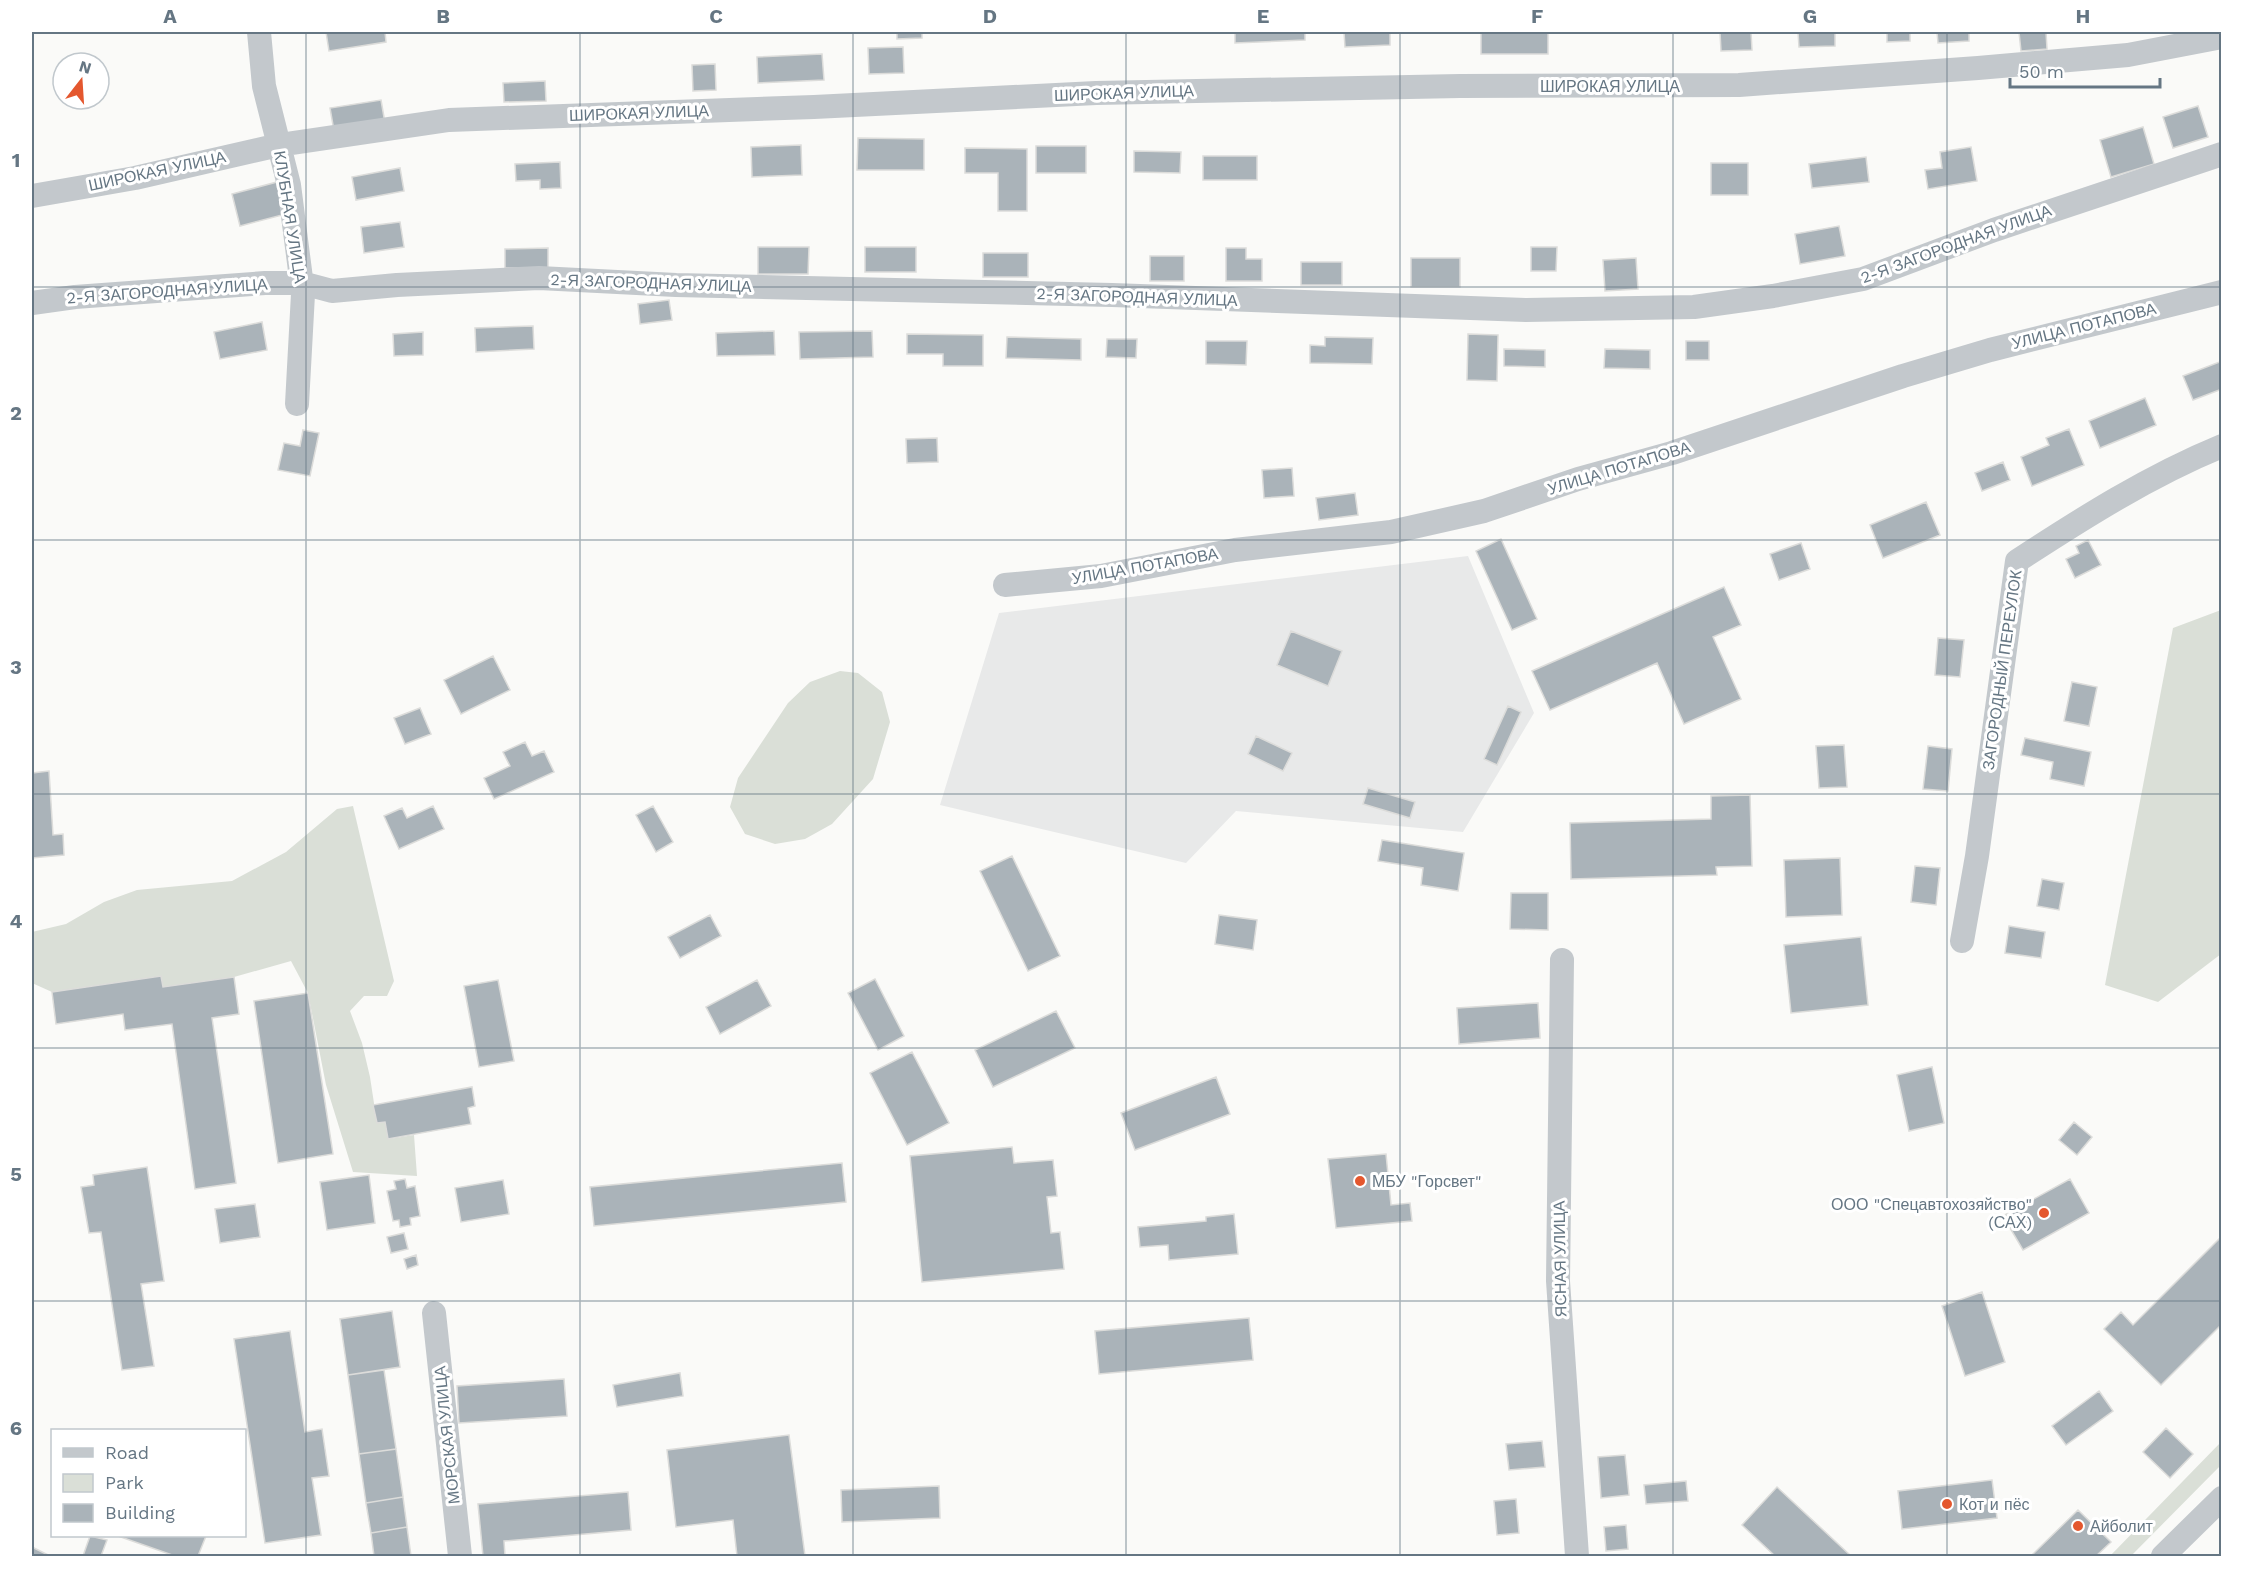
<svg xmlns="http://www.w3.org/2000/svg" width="2253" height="1588" font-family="'Work Sans',sans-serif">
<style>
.built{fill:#e8e9e9}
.green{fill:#dadfd7}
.building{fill:#aab3b9;stroke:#dcdcda;stroke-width:1.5}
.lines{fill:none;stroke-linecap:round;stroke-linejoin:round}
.minor{stroke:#c3c8cc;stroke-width:24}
.grid{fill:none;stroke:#657683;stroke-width:1.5;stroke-opacity:0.55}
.poi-dot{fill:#e4572e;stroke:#fff;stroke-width:2}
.labels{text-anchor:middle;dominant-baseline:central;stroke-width:6;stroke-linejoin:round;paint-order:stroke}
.street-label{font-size:16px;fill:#657683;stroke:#fff}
.poi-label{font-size:16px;fill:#657683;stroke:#fff;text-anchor:start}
.neatline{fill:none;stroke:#657683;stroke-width:2}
.grid-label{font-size:20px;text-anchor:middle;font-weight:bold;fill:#657683}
</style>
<rect width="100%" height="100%" fill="#fafaf8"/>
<path class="built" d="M1468,556L1534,713L1463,832L1236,811L1186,863L940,805L999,613Z"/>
<path class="green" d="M2221,610V954L2158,1002L2105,985L2173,628Z
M840,671L858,673L882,692L890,722L873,779L832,824L805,839L775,844L745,834L730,807L738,778L788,703L810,682Z
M353,806L394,981L387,996H364L350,1011L362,1043L370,1077L377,1123L385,1122L389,1139L414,1135L417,1176L353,1172L326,1085L308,993L291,961L234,977L163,987L161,977L52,992L32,983V932L66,924L104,902L137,890L232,881L286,852L337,809Z
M2221,1442V1465L2131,1556H2110Z"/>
<path class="building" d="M326,32H385L386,42L329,51Z
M897,32H922V38L897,39Z
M1235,32H1305V40L1235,43Z
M1344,32H1390V45L1345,47Z
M1481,32H1548V54H1481Z
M1720,32H1751L1752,50L1721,51Z
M1798,32H1835V46L1799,47Z
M1887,32H1910V41L1887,42Z
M1937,32H1969V41L1938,43Z
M2019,32H2046L2047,49L2021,51Z
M903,47L904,73L869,74L868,48Z
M822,54L824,80L758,83L757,57Z
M715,64L716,90L693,91L692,65Z
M545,81L546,101L504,102L503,83Z
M381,100L385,123L334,131L330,108Z
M2198,106L2208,137L2173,148L2163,117Z
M2143,127L2154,164L2111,177L2100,140Z
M858,138L924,139V170H857Z
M801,145L802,175L752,177L751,147Z
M1036,146H1086V173H1036Z
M1971,147L1977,181L1928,189L1925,170L1942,168L1940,152Z
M965,148L1027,149V211H998V173H965Z
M1134,151L1181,152L1180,173L1134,172Z
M1203,156H1257V180H1203Z
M1866,157L1869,182L1812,188L1809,164Z
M560,162L561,188L540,189V180L516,181L515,164Z
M1711,163H1748V195H1711Z
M400,168L404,191L356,200L352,177Z
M277,182L286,214L240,226L232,194Z
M400,222L404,247L364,253L361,227Z
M1839,226L1845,256L1800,264L1795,234Z
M758,247H809L808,274H758Z
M865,247H916V272H865Z
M1531,247H1557L1556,271H1531Z
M548,248V268H505V249Z
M1226,248H1246V259H1262V281H1226Z
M983,253H1028V277H983Z
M1150,256H1184V281H1150Z
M1411,258H1460V287H1411Z
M1636,258L1638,289L1605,291L1603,260Z
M1301,262H1342V285H1301Z
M669,300L672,320L640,324L638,304Z
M262,322L267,350L220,359L214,332Z
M533,326L534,349L476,352L475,328Z
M774,331L775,355L717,356L716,333Z
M872,331L873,357L800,359L799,332Z
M423,332V355L394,356L393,334Z
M907,334L983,335V366H943V354H907Z
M1468,334L1498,335L1497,381L1467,380Z
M1007,337L1081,339V360L1006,358Z
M1325,337L1373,338L1372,364L1310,363V345L1325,346Z
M1107,339H1137L1136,358L1106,357Z
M1206,341H1247L1246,365L1206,364Z
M1686,341H1709V360H1686Z
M1504,349L1545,350V367L1504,366Z
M1605,349L1650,350V369L1604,368Z
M2222,361V389L2193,400L2183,376Z
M2145,398L2156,425L2100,448L2089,421Z
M2069,429L2084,465L2032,486L2021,457L2049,445L2046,438Z
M303,430L319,433L310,476L278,470L284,443L300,446Z
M937,438L938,462L907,463L906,439Z
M2003,462L2010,480L1982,491L1975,473Z
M1292,468L1294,496L1264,498L1262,470Z
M1355,493L1358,515L1319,520L1316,498Z
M1926,502L1940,535L1883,558L1870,525Z
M1501,539L1537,619L1512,630L1476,551Z
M2088,540L2101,565L2075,578L2066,559L2079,553L2076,546Z
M1801,543L1810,569L1779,580L1770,554Z
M1724,587L1741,625L1713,637L1741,699L1684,724L1657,663L1550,710L1532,671Z
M1291,631L1342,651L1328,686L1277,665Z
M1938,638L1964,640L1960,677L1935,675Z
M493,656L510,690L461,714L444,680Z
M2072,682L2097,687L2089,726L2064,721Z
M1508,706L1521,712L1497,765L1484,759Z
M420,708L431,734L405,744L394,718Z
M1256,736L1292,753L1283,771L1248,754Z
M2025,738L2091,752L2084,786L2050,779L2053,762L2021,755Z
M525,742L532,756L544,751L554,772L494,799L484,778L510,766L503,752Z
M1844,745L1847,787L1819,788L1816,746Z
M1928,746L1952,749L1948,791L1923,789Z
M49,771L53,835L63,834L64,855L32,858V773Z
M1368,788L1415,802L1410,818L1363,804Z
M1750,795L1752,866L1716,867L1717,875L1571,879L1570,823L1711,819V796Z
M433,806L444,829L399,849L384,816L402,808L407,818Z
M653,806L673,842L656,852L636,815Z
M1382,840L1464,853L1458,891L1421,885L1423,868L1378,861Z
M1012,856L1060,956L1028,971L980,871Z
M1840,858L1842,915L1786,917L1784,860Z
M1915,866L1940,868L1936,905L1911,902Z
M2042,879L2064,883L2059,910L2037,906Z
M1511,893H1548V930L1510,929Z
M710,915L721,936L680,958L668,937Z
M1219,915L1257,920L1253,950L1215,944Z
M2009,926L2045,932L2041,958L2005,953Z
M1861,937L1868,1005L1791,1013L1784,945Z
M161,976L163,987L234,977L239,1014L212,1018L236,1183L195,1189L172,1024L125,1030L123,1014L56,1024L52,992Z
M875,979L904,1036L878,1050L848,993Z
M498,980L514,1061L479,1067L464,986Z
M757,980L771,1006L720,1034L706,1007Z
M308,993L333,1154L278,1163L254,1001Z
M1538,1003L1540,1038L1459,1044L1457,1008Z
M1056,1011L1075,1048L993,1087L975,1050Z
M912,1052L949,1123L907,1145L870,1073Z
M1932,1067L1944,1123L1909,1131L1897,1075Z
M1216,1077L1230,1114L1135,1150L1121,1113Z
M472,1087L475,1106L468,1108L471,1124L388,1139L385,1122L377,1123L373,1105Z
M2074,1122L2092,1137L2077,1155L2059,1140Z
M1012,1147L1014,1163L1053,1160L1057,1196L1047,1197L1051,1233L1060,1232L1064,1269L922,1282L910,1156Z
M1386,1154L1391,1205L1410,1203L1412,1221L1336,1228L1328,1159Z
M842,1163L846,1202L594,1226L590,1187Z
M147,1167L164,1281L141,1284L154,1366L122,1370L101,1232L89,1233L81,1187L94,1185L93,1175Z
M369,1175L375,1223L327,1230L320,1182Z
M405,1179L407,1188L415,1186L420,1216L410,1218L411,1225L400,1227L399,1220L393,1221L387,1191L396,1189L394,1181Z
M2070,1179L2089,1213L2023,1250L2003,1216Z
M503,1180L509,1214L461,1222L455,1188Z
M255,1204L260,1237L220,1243L215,1209Z
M1234,1214L1238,1254L1169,1260L1168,1245L1140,1247L1138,1227L1206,1221V1217Z
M404,1233L408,1249L391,1253L387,1237Z
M2222,1236V1324L2161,1385L2104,1329L2121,1312L2133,1325Z
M416,1255L418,1265L407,1269L404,1259Z
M1982,1292L2005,1362L1965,1376L1942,1306Z
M392,1311L400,1367L348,1375L340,1319Z
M1249,1318L1253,1360L1099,1374L1095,1331Z
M290,1331L305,1432L322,1429L329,1476L312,1478L321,1535L265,1543L234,1339Z
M384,1370L396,1449L359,1454L348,1375Z
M680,1373L683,1396L617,1407L613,1385Z
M564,1379L567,1416L459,1423L457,1386Z
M2099,1391L2113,1411L2066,1445L2052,1426Z
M2166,1428L2193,1454L2170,1478L2143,1452Z
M789,1435L805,1556H737L733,1520L676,1527L667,1450Z
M1542,1441L1545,1467L1509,1470L1506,1444Z
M396,1449L403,1497L366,1503L359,1454Z
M1625,1455L1629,1495L1601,1498L1598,1457Z
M1992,1480L1997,1518L1902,1529L1898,1491Z
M1686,1481L1688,1501L1646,1504L1644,1485Z
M939,1486L940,1518L842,1522L841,1490Z
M1777,1487L1851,1556H1775L1742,1525Z
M628,1492L631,1530L504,1541L505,1556H483L478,1504Z
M403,1497L407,1527L371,1533L366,1503Z
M1516,1499L1519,1533L1497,1535L1494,1501Z
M2078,1510L2111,1542L2096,1556H2035L2033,1554Z
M1626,1525L1628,1549L1606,1551L1604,1527Z
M407,1527L411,1556H374L371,1533Z
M90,1536L107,1540L101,1556H83Z
M118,1536H206L198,1556H175Z
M32,1547L50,1556H32Z"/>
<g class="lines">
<path class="minor" d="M259,32L264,86L289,185L303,294L297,404
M32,196L135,178L279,145L449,120L814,107L1096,93L1460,86L1739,85L1978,68L2128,55L2222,37
M32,303L75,297L265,283H302L332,291L397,285L539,278L676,285L1112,295L1526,310L1694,307L1773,296L1863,279L1994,230L2222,154
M1005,585L1101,576L1235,550L1391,532L1484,511L1578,479L1672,453L1903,376L1990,350L2222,292
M1962,941L1977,856L2017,561C2083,518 2149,476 2222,446
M1562,960L1558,1281L1577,1556
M434,1313L460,1556
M2163,1556L2222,1498"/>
</g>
<path class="grid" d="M306,32V1556M580,32V1556M853,32V1556M1126,32V1556M1400,32V1556M1673,32V1556M1947,32V1556M32,287H2222M32,540H2222M32,794H2222M32,1048H2222M32,1301H2222"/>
<g class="poi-dot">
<circle cx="1360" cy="1181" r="6"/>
<circle cx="2044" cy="1213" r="6"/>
<circle cx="1947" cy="1504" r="6"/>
<circle cx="2078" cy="1526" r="6"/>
</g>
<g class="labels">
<g class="street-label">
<text x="1610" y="86">ШИРОКАЯ УЛИЦА</text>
<text transform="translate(1124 93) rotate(-2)">ШИРОКАЯ УЛИЦА</text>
<text transform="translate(639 113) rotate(-2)">ШИРОКАЯ УЛИЦА</text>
<text transform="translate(157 171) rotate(-12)">ШИРОКАЯ УЛИЦА</text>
<text transform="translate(290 217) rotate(81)">КЛУБНАЯ УЛИЦА</text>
<text transform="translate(1956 244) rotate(-20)">2-Я ЗАГОРОДНАЯ УЛИЦА</text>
<text transform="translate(651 283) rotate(2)">2-Я ЗАГОРОДНАЯ УЛИЦА</text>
<text transform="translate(167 291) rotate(-4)">2-Я ЗАГОРОДНАЯ УЛИЦА</text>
<text transform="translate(1137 297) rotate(2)">2-Я ЗАГОРОДНАЯ УЛИЦА</text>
<text transform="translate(2084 326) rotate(-14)">УЛИЦА ПОТАПОВА</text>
<text transform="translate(1619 468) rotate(-17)">УЛИЦА ПОТАПОВА</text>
<text transform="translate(1145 566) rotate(-10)">УЛИЦА ПОТАПОВА</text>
<text transform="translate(2002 670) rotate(-82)">ЗАГОРОДНЫЙ ПЕРЕУЛОК</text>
<text transform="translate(1560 1259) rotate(-91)">ЯСНАЯ УЛИЦА</text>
<text transform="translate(447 1435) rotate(-96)">МОРСКАЯ УЛИЦА</text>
</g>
<g class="poi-label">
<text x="1372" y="1181">МБУ "Горсвет"</text>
<text x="2032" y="1204" text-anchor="end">ООО "Спецавтохозяйство"<tspan x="2032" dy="18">(САХ)</tspan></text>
<text x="1959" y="1504">Кот и пёс</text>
<text x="2090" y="1526">Айболит</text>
</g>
</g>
<rect width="2253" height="1588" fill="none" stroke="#ffffff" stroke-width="66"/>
<rect x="51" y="1429" width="195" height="108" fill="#ffffff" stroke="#c1c8cd" stroke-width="1.5"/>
<rect x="63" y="1448" width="30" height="9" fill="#c3c8cc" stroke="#c1c8cd" stroke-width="1.5"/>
<text x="105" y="1459" font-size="18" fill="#657683">Road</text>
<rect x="63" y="1474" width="30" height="18" fill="#dadfd7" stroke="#c1c8cd" stroke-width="1.5"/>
<text x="105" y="1489" font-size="18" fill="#657683">Park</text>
<rect x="63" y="1504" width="30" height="18" fill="#aab3b9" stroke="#c1c8cd" stroke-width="1.5"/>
<text x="105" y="1519" font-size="18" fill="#657683">Building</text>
<g transform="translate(81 81) rotate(17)"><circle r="28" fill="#ffffff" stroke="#c1c8cd" stroke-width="1.5"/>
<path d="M0-4.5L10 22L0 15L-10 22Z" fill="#e4572e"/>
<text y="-9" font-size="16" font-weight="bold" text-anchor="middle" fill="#657683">N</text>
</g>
<path d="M2010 78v9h150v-9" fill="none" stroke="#657683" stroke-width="3"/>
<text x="2019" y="78" font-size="18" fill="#657683" stroke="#ffffff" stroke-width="4.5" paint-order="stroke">50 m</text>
<rect x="33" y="33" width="2187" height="1522" class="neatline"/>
<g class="grid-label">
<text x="170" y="23">A</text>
<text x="443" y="23">B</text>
<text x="716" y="23">C</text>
<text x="990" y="23">D</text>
<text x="1263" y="23">E</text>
<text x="1537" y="23">F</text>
<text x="1810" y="23">G</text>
<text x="2083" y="23">H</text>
<text x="16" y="167">1</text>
<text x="16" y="420">2</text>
<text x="16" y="674">3</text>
<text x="16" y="928">4</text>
<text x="16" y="1181">5</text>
<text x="16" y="1435">6</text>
</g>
</svg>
